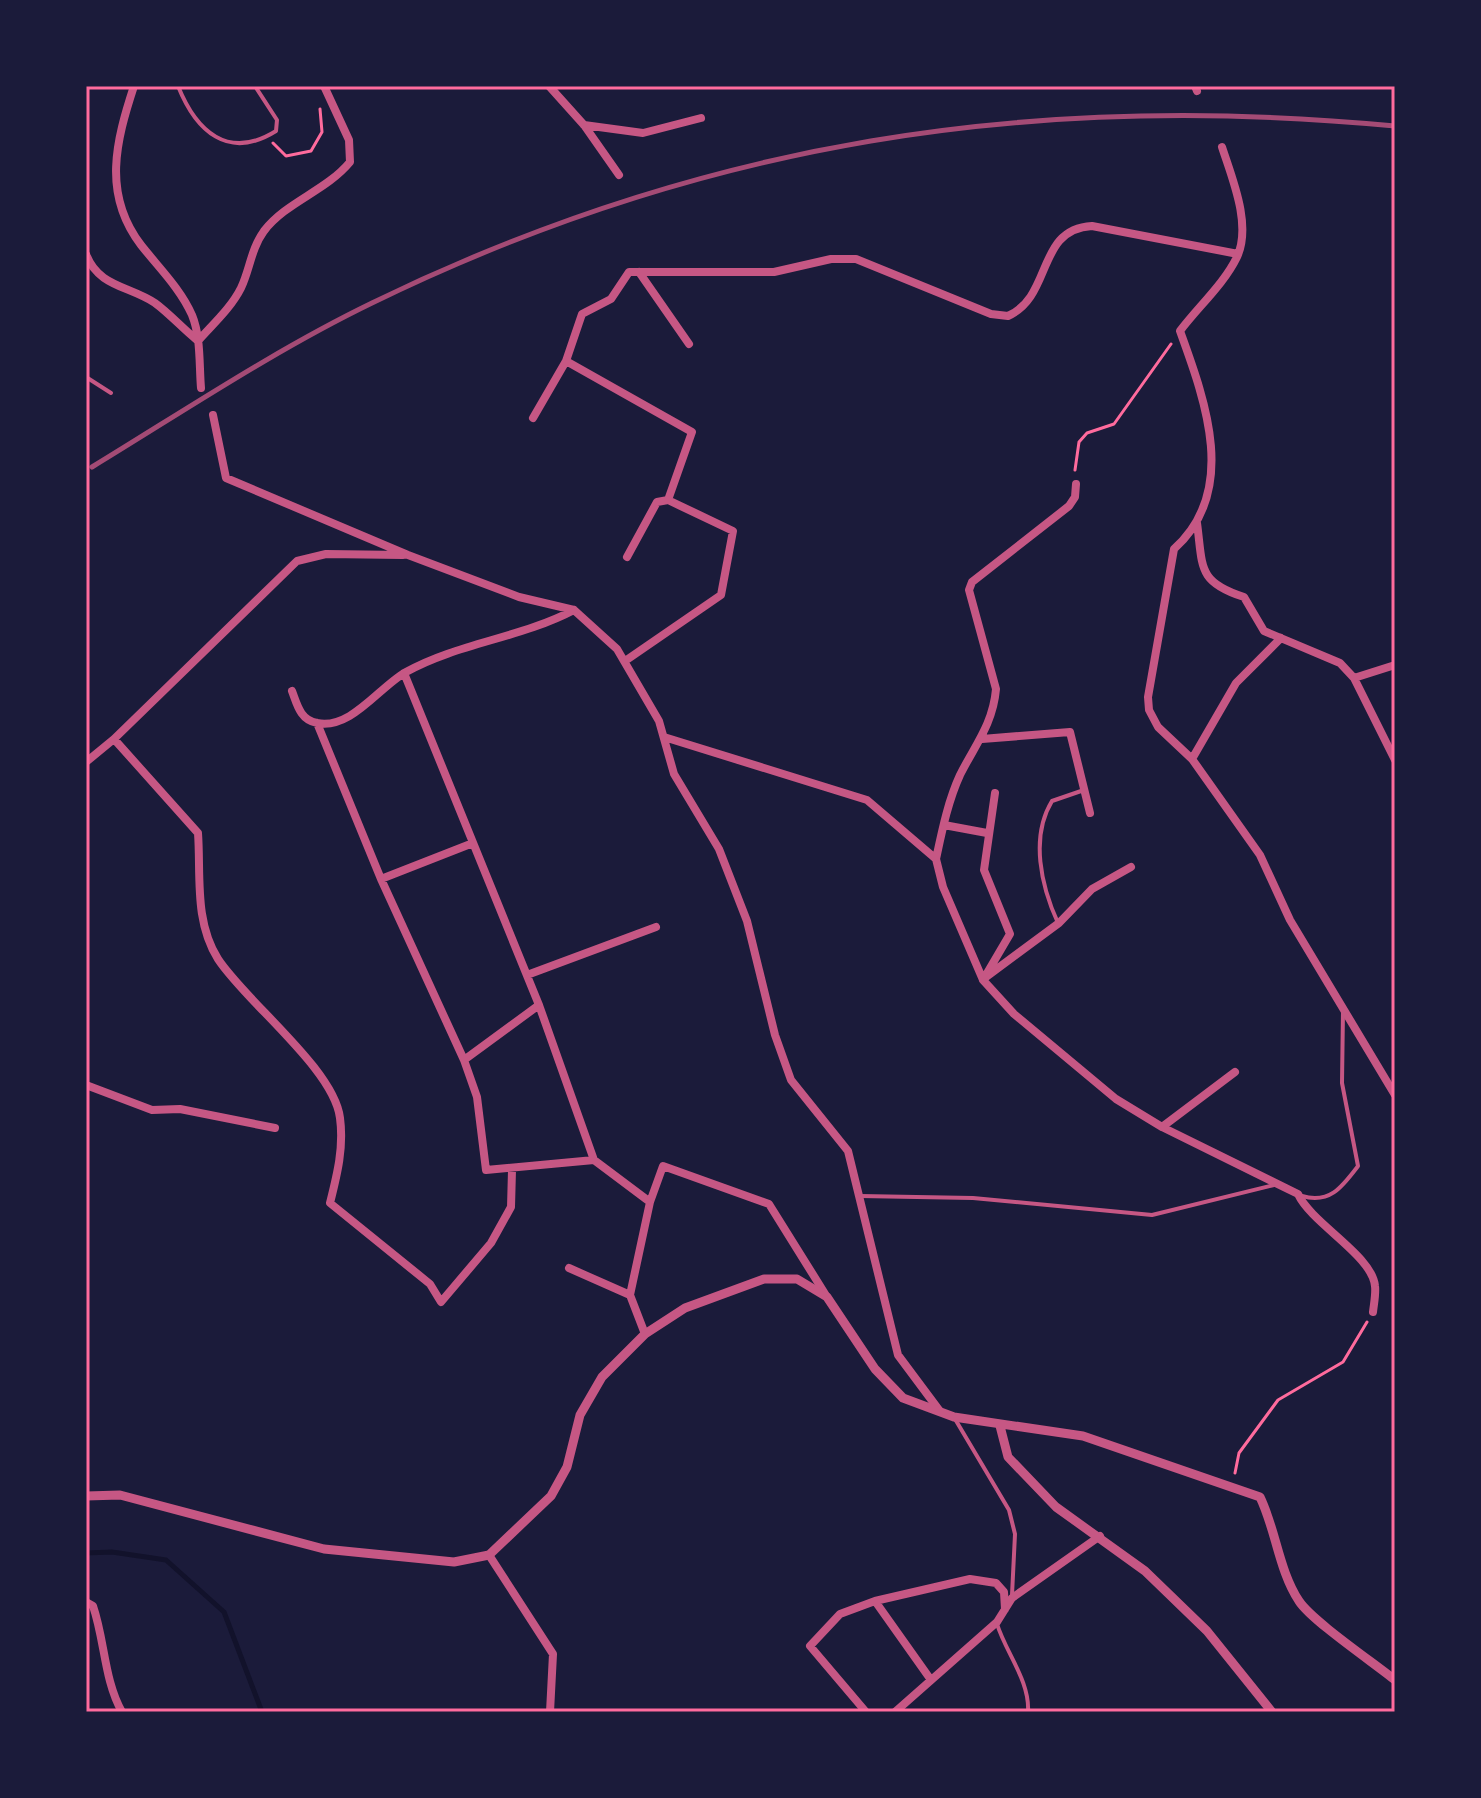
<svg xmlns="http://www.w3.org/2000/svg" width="1481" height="1798" font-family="Figtree,sans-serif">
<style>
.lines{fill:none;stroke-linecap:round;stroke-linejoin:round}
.stream{stroke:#12122b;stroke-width:5}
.path{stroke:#ff6b9d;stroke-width:3}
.service{stroke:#c65784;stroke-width:4}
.minor{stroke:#c65784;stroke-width:8}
.tertiary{stroke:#c65784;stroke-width:9}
.rail{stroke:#a44b75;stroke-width:5}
.neatline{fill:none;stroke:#ff6b9d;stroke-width:3}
</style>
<rect width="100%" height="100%" fill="#1b1b3a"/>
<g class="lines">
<path class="stream" d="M86,1553L112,1552L166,1560L224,1612L262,1712"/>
<path class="path" d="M273,143L286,156L311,151L322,132L320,109
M1075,470L1079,442L1087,433L1114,424L1171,344
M1235,1473L1239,1453L1278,1400L1343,1362L1367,1322"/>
<path class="service" d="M178,86C196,131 228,161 276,131L277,120L255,86
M86,377L111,393
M1058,923C1041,886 1030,837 1052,801L1084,790
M860,1196L973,1198L1152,1215L1274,1185
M1302,1196C1330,1204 1342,1187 1358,1166L1342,1083L1343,1011
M955,1419L1009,1510L1015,1534L1012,1595
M997,1624C1006,1653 1030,1681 1028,1712"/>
<path class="minor" d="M134,86C116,141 102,194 141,245C159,268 180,288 192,315C201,337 199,364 201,388
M549,86L584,125L619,175
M1195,86L1197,91
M584,125L643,133L701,118
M1222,147C1232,178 1252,225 1237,257C1224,284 1198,307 1180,331C1205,400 1239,491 1174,549L1148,697L1149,710L1158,727L1192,759L1260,855L1290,920L1395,1095
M86,254C98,287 130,286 155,303C170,314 183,329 197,340
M639,272L689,344
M198,341C213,324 231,308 241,288C250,269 251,249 264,231C286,202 326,191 350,162L349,140L324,86
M566,361L692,432L668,500
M213,415L226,478L408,555L519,597L574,610L617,649L659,721L674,774L719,849L747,921L775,1035L791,1080L848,1151L898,1355L939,1410
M533,418L566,361L582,314L611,299L629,272H774L831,259H856L991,314L1008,316C1053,296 1036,229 1092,226L1238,254
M1197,523C1203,567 1197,582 1244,597L1264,631L1340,663L1354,678L1395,760
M625,661L721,595L733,531L668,500L657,502L627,557
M404,673L539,1005L594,1160L650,1202L630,1295
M1354,678L1395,665
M292,691C297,704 300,720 317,723C351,730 379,687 406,672C458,643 521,638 574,610
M317,723L381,879L464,1060L477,1097L486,1170L594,1160
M664,737L867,800L936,859L943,887L983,980L1014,1014L1116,1099L1162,1127L1298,1194C1312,1224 1372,1255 1375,1286C1376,1294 1374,1303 1373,1312
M114,739L198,833C201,875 194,921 218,959C246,1002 334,1069 340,1118C344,1148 337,1175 330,1203L430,1284L441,1302L491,1243L511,1207L512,1170
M982,739L1070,732L1090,813
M1192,759L1236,683L1281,638
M86,762L114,739L297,561L326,554L403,555
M944,825L987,833
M936,859C942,831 948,801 960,775C975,745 993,724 996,689L969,590L972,582L1069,506L1075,497L1076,484
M381,879L473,843
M527,975L656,927
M986,977L1059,923L1092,889L1131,867
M983,980L1010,934L984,870L995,793
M464,1060L539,1005
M86,1085L152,1110L180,1109L275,1128
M1162,1127L1235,1072
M650,1202L663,1166L769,1204L827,1297
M569,1268L630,1295L645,1334
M489,1555L553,1654L550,1712
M875,1601L931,1680
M86,1602L93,1606C105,1641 104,1680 122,1712
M866,1712L810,1646L840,1614L875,1601L970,1579L996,1583L1004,1592L1005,1609
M895,1712L997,1622L1012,1598L1100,1536"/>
<path class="tertiary" d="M1000,1426L1008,1457L1056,1507L1145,1571L1207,1631L1272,1712
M86,1496L120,1495L324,1549L454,1562L489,1555L551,1496L567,1467L580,1415L602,1377L645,1334L685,1308L764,1279H797L827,1297L875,1369L903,1398L954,1417L1083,1436L1260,1497C1276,1530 1279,1571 1299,1601C1311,1620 1374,1663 1395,1680"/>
<path class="rail" d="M92,467C184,411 275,350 372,303C702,142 1031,91 1395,126"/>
</g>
<rect width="1481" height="1798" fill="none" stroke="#1b1b3a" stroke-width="176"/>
<rect x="88" y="88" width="1305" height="1622" class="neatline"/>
</svg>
